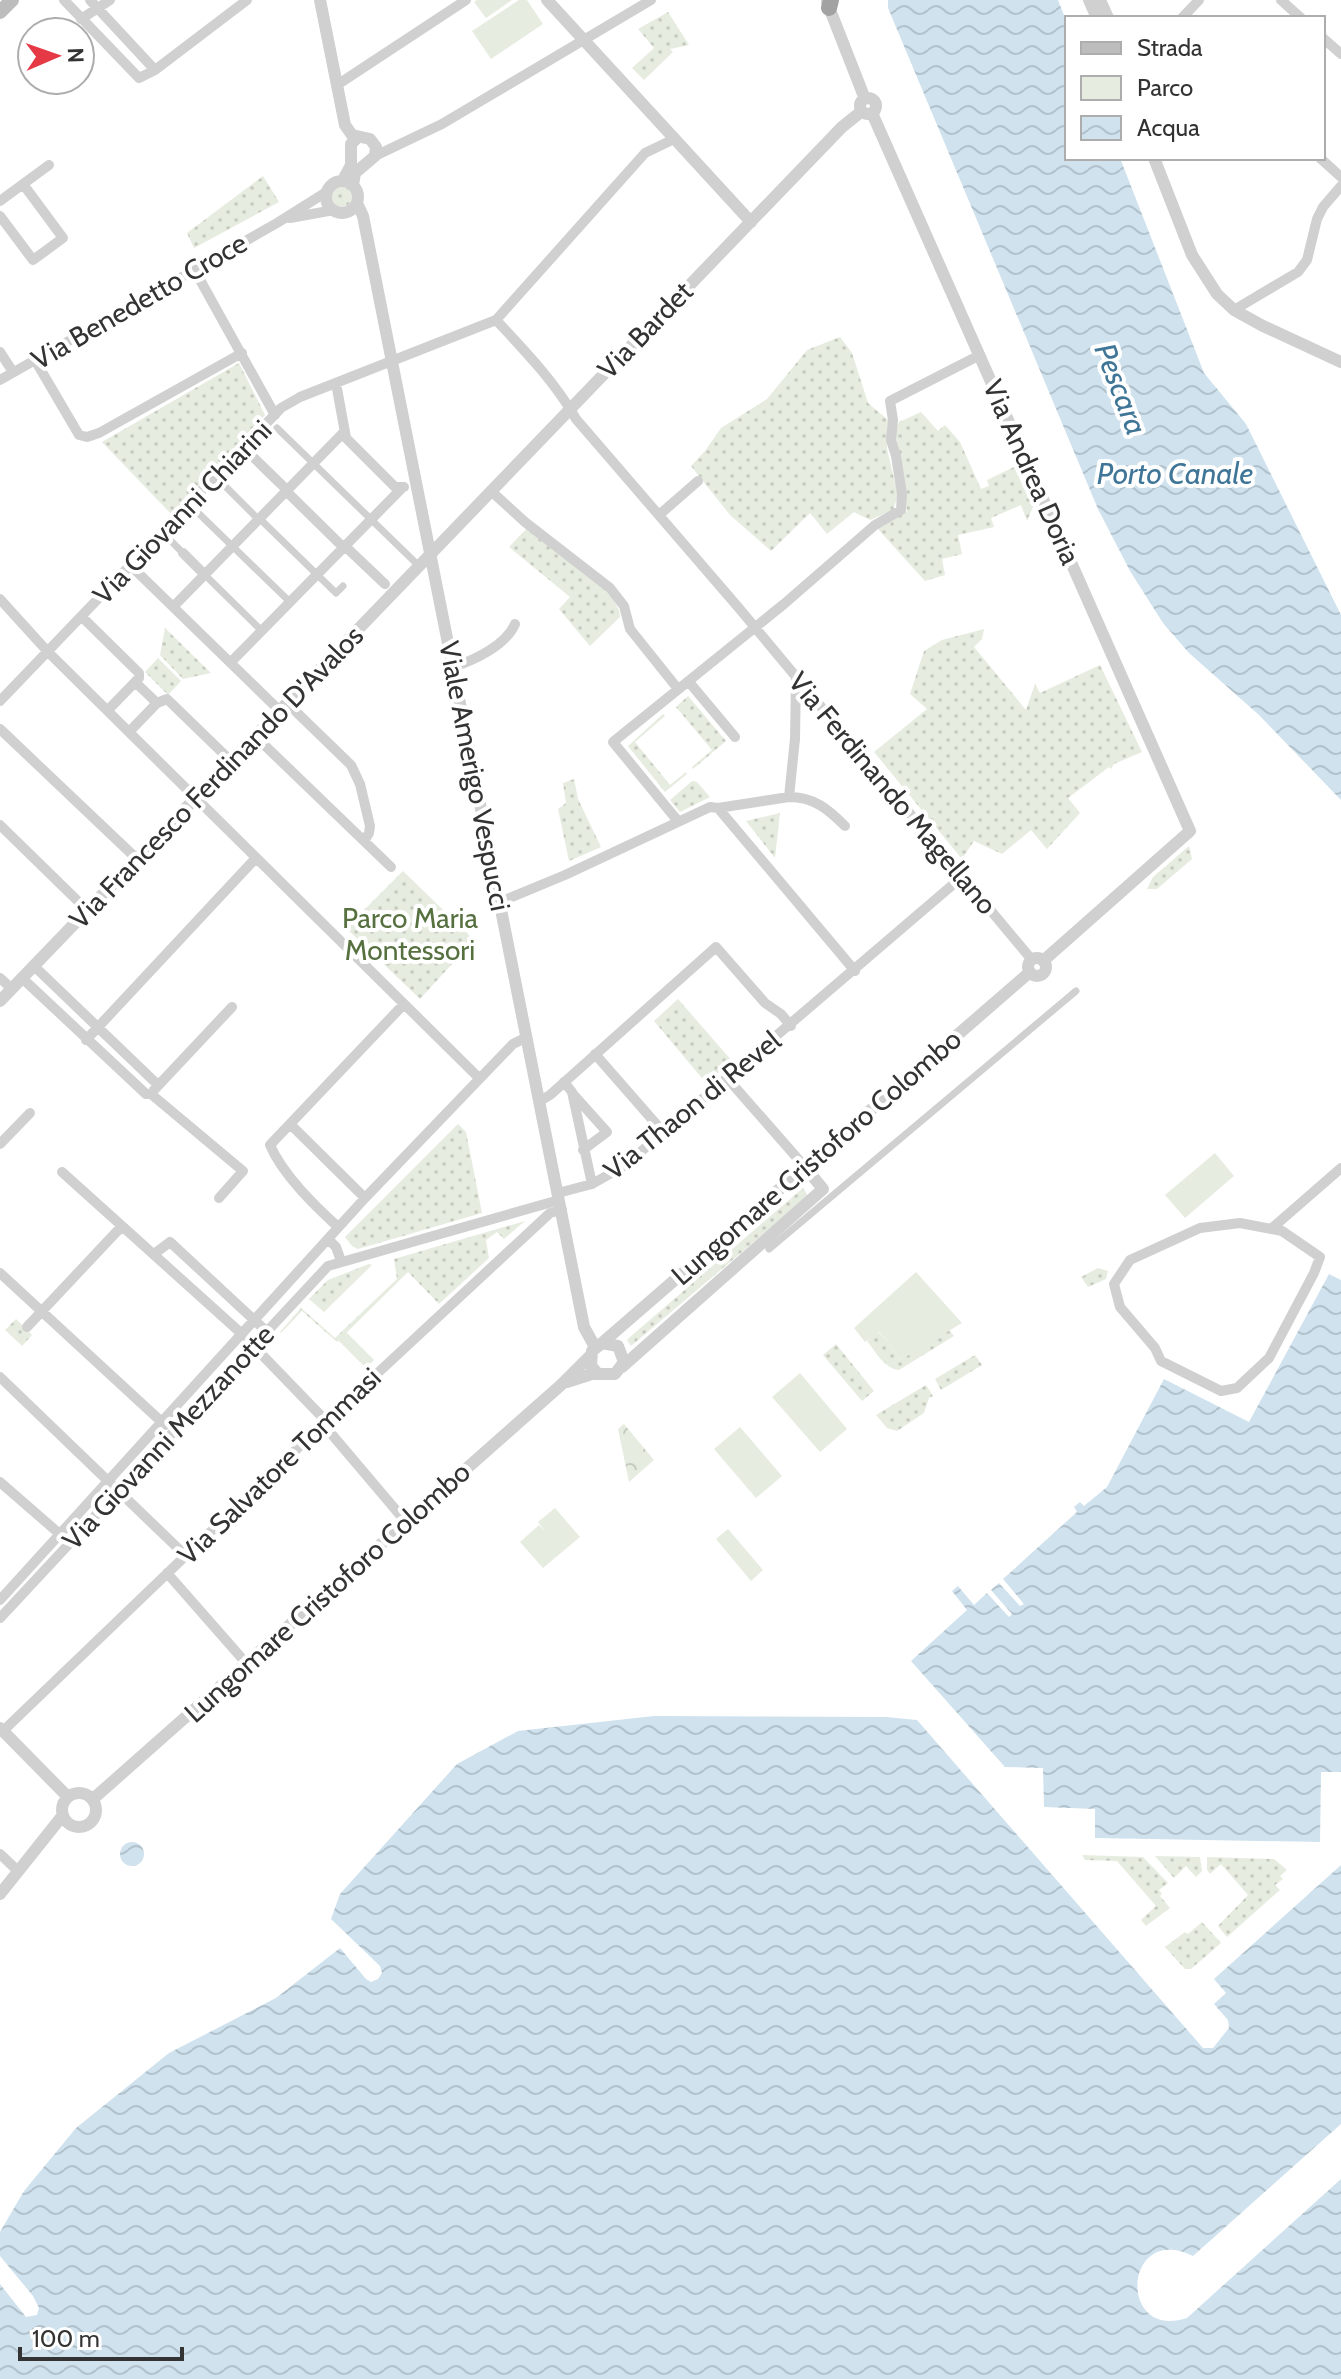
<svg xmlns="http://www.w3.org/2000/svg" width="1341" height="2379" font-family="Cabin,sans-serif">
<style>
.green{fill:url(#green-dots)}
.forest{fill:url(#forest-crowns)}
.pitch{fill:#e6ecdf}
.water{fill:url(#water-waves)}
.lines{fill:none;stroke-linecap:round;stroke-linejoin:round}
.pedestrian{stroke:#d0d0d0;stroke-width:7}
.minor{stroke:#d0d0d0;stroke-width:10}
.tertiary{stroke:#d0d0d0;stroke-width:12}
.secondary{stroke:#bdbdbd;stroke-width:14}
.trunk{stroke:#a2a2a2;stroke-width:16}
.labels{text-anchor:middle;dominant-baseline:central;stroke-width:8;stroke-linejoin:round;paint-order:stroke}
.street-label{font-size:28px;fill:#333;stroke:#fff}
.park-label{font-size:28px;fill:#56703f;stroke:#fff}
.water-label{font-size:30px;font-style:italic;fill:#3f7597;stroke:#fff}
</style>
<defs>
<pattern id="green-dots" width="8" height="8" patternUnits="userSpaceOnUse" patternTransform="scale(2)"><rect width="8" height="8" fill="#e6ecdf"/><path d="M2 2h.1M6 6h.1" fill="none" stroke="#c6cbc0" stroke-width="1.8" stroke-linecap="round"/></pattern>
<pattern id="forest-crowns" width="20" height="18" patternUnits="userSpaceOnUse" patternTransform="scale(2)"><rect width="20" height="18" fill="#e6ecdf"/><path d="M2 6a3 3 0 1 1 6 0M12 15a3 3 0 1 1 6 0" fill="none" stroke="#c6cbc0"/></pattern>
<pattern id="water-waves" width="16" height="10" patternUnits="userSpaceOnUse" patternTransform="scale(2)"><rect width="16" height="10" fill="#cfe2ee"/><path d="M0 5q4-4 8 0t8 0" fill="none" stroke="#b2c2cd"/></pattern>
</defs>
<rect width="100%" height="100%" fill="#fff"/>
<path class="green" d="M668,12L689,45L670,49L673,52L644,80L632,68L654,48L638,29Z
M263,176L279,202L194,248L187,233Z
M332 197a10 10 0 1 1 20 0a10 10 0 1 1-20 0Z
M840,337L852,353L868,403L888,420L887,449L898,495L893,510L870,520L854,512L827,534L810,513L771,551L730,515L691,466L705,451L721,428L767,399L807,350Z
M239,363L265,415L172,515L102,442Z
M921,412L938,431L945,425L960,442L981,489L989,486L987,480L1014,467L1033,507L1027,521L1021,505L991,518L994,527L958,535L962,554L942,559L945,575L925,581L877,528L907,511L895,431L899,422Z
M527,528C547,544 623,593 620,617L590,646L559,609L570,597L509,547Z
M165,628L211,673L183,679L160,655Z
M984,629L982,639L974,647L1026,710L1035,684L1040,693L1100,665L1142,752L1114,764L1111,769L1109,767L1068,798L1080,813L1047,849L1031,830L1002,854L974,841L962,859L874,752L927,709L910,694L924,651L942,640Z
M158,658L181,681L168,695L145,672Z
M688,696L726,741L693,769L692,767L712,750L676,707Z
M663,714L665,716L635,742L670,785L686,772L687,774L665,792L628,746Z
M574,779L578,799L601,847L569,861L558,809L566,803L563,783Z
M692,781L697,782L710,797L680,812L670,800Z
M780,813L775,858L746,821Z
M1189,846L1192,859L1157,889H1147L1153,877Z
M403,871L474,940L420,999L346,928Z
M678,999L732,1061L706,1083L654,1021Z
M458,1124L466,1132L482,1213L358,1249L352,1246L345,1237Z
M803,1188L808,1196L631,1346L627,1340L630,1337Z
M525,1221L504,1239L497,1232L486,1240L489,1258L439,1304L408,1272L337,1342L302,1311L281,1333L280,1332L301,1308L335,1338L397,1279L394,1259Z
M369,1264L372,1265L324,1312L309,1299L328,1280Z
M1098,1268L1108,1271L1106,1279L1088,1287L1081,1277Z
M16,1319L32,1335L22,1346L5,1330Z
M949,1330L954,1336L899,1370C885,1369 875,1351 867,1341L878,1332L887,1340L900,1360Z
M836,1344L874,1391L862,1401L823,1355Z
M975,1355L982,1365L941,1390L935,1379Z
M926,1385L933,1396L929,1398L924,1413L897,1431L887,1428L876,1415Z
M1082,1855L1143,1857L1168,1883L1159,1890L1162,1894L1160,1896L1170,1908L1146,1926L1141,1920L1156,1906L1117,1861L1085,1860Z
M1155,1856L1200,1857L1202,1871L1196,1877L1186,1866L1174,1878Z
M1207,1857L1274,1859L1287,1870L1280,1876L1283,1879L1275,1885L1280,1890L1227,1937L1218,1926L1248,1895L1221,1864L1210,1874L1207,1870Z
M1202,1922L1221,1943L1191,1969H1185L1165,1947L1185,1932L1188,1934Z"/>
<path class="forest" d="M346,1332L374,1360L366,1368L338,1340Z
M624,1424L654,1460L629,1482L618,1429Z"/>
<path class="pitch" d="M477,0H512L486,18L474,2Z
M519,0H527L543,24L491,59L472,31Z
M1215,1153L1234,1176L1185,1218L1165,1195Z
M916,1272L962,1323L900,1360L887,1340L879,1332L865,1342L854,1328Z
M800,1373L847,1429L820,1452L772,1397Z
M740,1427L782,1476L756,1498L714,1449Z
M555,1508L580,1537L543,1568L520,1542L539,1525L545,1531L538,1522Z
M728,1529L763,1570L751,1581L716,1539Z"/>
<path class="water" d="M888,0H1058L1067,23V158H1120L1204,373L1246,424L1341,615V800L1259,715L1189,653L1163,623L1130,571L1098,509L888,8Z
M1329,1274L1341,1280V1772H1321L1320,1842L1095,1838V1809L1044,1807L1043,1768L1005,1767L911,1661L967,1610L952,1591L958,1586L974,1605L987,1593L1009,1617L1012,1614L991,1590L999,1583L1020,1606L1024,1604L1003,1579L1077,1512L1074,1507L1080,1502L1084,1506L1107,1487L1164,1379L1249,1422Z
M654,1716L886,1717L917,1720L1203,2048H1213L1229,2028L1228,2020L1214,2004L1226,1993L1214,1979L1341,1865V2124L1193,2256C1123,2222 1117,2341 1187,2318L1341,2179V2379H0V2284L26,2317L37,2315L39,2308L33,2296L0,2256V2232L24,2191L76,2128L169,2053L276,1998L340,1948L366,1979L371,1982L378,1979L382,1973L380,1966L331,1919L340,1894L457,1764L518,1731Z
M120 1854a12 12 0 1 1 24 0a12 12 0 1 1-24 0Z"/>
<g class="lines">
<path class="pedestrian" d="M277,428L419,566
M222,483L259,520
M189,504L290,602
M260,519L336,593L343,586
M162,532L183,553
M205,575L262,631
M769,1249L1076,991"/>
<path class="minor" d="M64,0L139,78L155,70L247,0
M90,0L155,70
M1281,0L1301,18
M1182,18L1199,0
M81,19L110,0
M1323,38L1341,54
M337,85L466,0
M375,156L442,124L651,0
M1320,158L1341,177
M0,201L49,165
M0,216L33,260L63,238L23,184
M290,218L334,210
M194,269L275,415
M1234,310L1298,272L1307,260L1317,219L1323,207L1341,186
M496,320C525,351 555,382 576,419L738,607L1032,960
M0,352L13,372
M35,360L79,435L87,437L99,433L242,353
M0,380L277,223L328,191
M336,383L346,438L395,487H404
M252,456L288,491
M491,491L525,522L610,588L624,606L630,629L678,689
M287,492L343,547
M659,515L698,481
M345,546L385,584
M183,553L205,575
M131,566L280,711
M0,599L48,652L479,1078
M173,607L343,433
M82,617L139,673V678L108,710
M231,662L403,487
M453,667C475,660 506,645 515,624
M135,682L157,703
M689,682L735,737
M0,701L281,408L300,397L496,320L645,153L674,139
M287,703L351,765L360,784L370,826L369,833L364,841
M0,729L137,859
M129,732L157,703L167,699L231,761
M255,736L391,867
M789,797C814,797 828,809 845,826
M718,808L855,971
M677,820L613,742L784,604L875,525L901,510L902,494L896,456L891,440L893,420L890,401L980,355
M0,825L87,910
M500,902L565,875L710,807L718,808L789,797L795,739L796,677
M34,966L158,1085
M0,978L12,989
M22,978L146,1094H151L243,1171L219,1198
M86,1040L256,858
M595,1054L664,1133
M727,1078L805,1167
M564,1082L572,1092L592,1184
M154,1090L232,1007
M573,1094L607,1132L583,1150
M540,1101L550,1095L716,947L765,1003L781,1014L791,1026
M290,1124L365,1198
M0,1144L30,1113
M62,1172L242,1334L326,1421
M558,1193L592,1184L624,1166L963,876
M1240,1223L1282,1231L1320,1257L1314,1273L1269,1358L1237,1388L1221,1391L1161,1361L1155,1348L1120,1307L1114,1284L1130,1260L1200,1228Z
M338,1227C314,1205 283,1175 270,1145L404,1004
M1271,1229L1341,1168
M328,1239L336,1247L341,1261
M154,1254L170,1242L266,1331
M0,1273L165,1425
M27,1327L122,1226
M0,1377L185,1555
M323,1424L406,1522
M0,1482L62,1536
M167,1573L246,1663
M0,1600L365,1198L513,1044L527,1037
M0,1618L328,1266L559,1200
M3,1731L326,1421L550,1213L562,1210
M0,1854L18,1871"/>
<path class="tertiary" d="M320,0L345,125L352,135L370,139L376,147L375,156L355,173L353,185
M547,0L751,222
M1089,0L1097,18
M1100,0L1108,18
M827,2L865,99
M860 106a8 8 0 1 1 16 0a8 8 0 1 1-16 0Z
M872,113L1190,831L1043,961
M1154,158L1192,255L1217,294L1234,310L1263,326L1341,362
M344,178L351,165V144L357,138
M326 197a16 16 0 1 1 32 0a16 16 0 1 1-32 0Z
M357,203L363,216L584,1327L595,1347
M1028 967a9 9 0 1 1 18 0a9 9 0 1 1-18 0Z
M0,1001L842,127L862,111
M602,1343L1030,972
M622,1367L823,1189L805,1167
M567,1382L592,1374H615L624,1362L618,1346L602,1343L592,1351L591,1366L598,1374
M0,1728L68,1797
M62 1810a17 17 0 1 1 34 0a17 17 0 1 1-34 0Z
M93,1799L561,1385L591,1355
M0,1894L63,1815"/>
<path class="secondary" d="M0,12L12,0"/>
<path class="trunk" d="M829,8L831,0"/>
</g>
<g class="labels">
<g class="street-label">
<text transform="translate(139 301) rotate(-30)">Via Benedetto Croce</text>
<text transform="translate(645 330) rotate(-46)">Via Bardet</text>
<text transform="translate(1032 472) rotate(66)">Via Andrea Doria</text>
<text transform="translate(182 512) rotate(-46)">Via Giovanni Chiarini</text>
<text transform="translate(475 776) rotate(79)">Viale Amerigo Vespucci</text>
<text transform="translate(216 777) rotate(-46)">Via Francesco Ferdinando D'Avalos</text>
<text transform="translate(893 793) rotate(50)">Via Ferdinando Magellano</text>
<text transform="translate(692 1105) rotate(-39)">Via Thaon di Revel</text>
<text transform="translate(816 1157) rotate(-41)">Lungomare Cristoforo Colombo</text>
<text transform="translate(168 1437) rotate(-47)">Via Giovanni Mezzanotte</text>
<text transform="translate(279 1466) rotate(-44)">Via Salvatore Tommasi</text>
<text transform="translate(327 1592) rotate(-42)">Lungomare Cristoforo Colombo</text>
</g>
<g class="park-label">
<text x="410" y="918">Parco Maria<tspan x="410" dy="32">Montessori</tspan></text>
</g>
<g class="water-label">
<text transform="translate(1121 389) rotate(69)">Pescara</text>
<text x="1175" y="473">Porto Canale</text>
</g>
</g>
<rect x="1065" y="16" width="260" height="144" fill="#ffffff" stroke="#adadad" stroke-width="2"/>
<rect x="1081" y="42" width="40" height="12" fill="#bdbdbd" stroke="#adadad" stroke-width="2"/>
<text x="1137" y="56" font-size="24" fill="#333333">Strada</text>
<rect x="1081" y="76" width="40" height="24" fill="#e6ecdf" stroke="#adadad" stroke-width="2"/>
<text x="1137" y="96" font-size="24" fill="#333333">Parco</text>
<rect x="1081" y="116" width="40" height="24" fill="url(#water-waves)" stroke="#adadad" stroke-width="2"/>
<text x="1137" y="136" font-size="24" fill="#333333">Acqua</text>
<g transform="translate(56 56) rotate(88)"><circle r="38" fill="#ffffff" stroke="#adadad" stroke-width="2"/>
<path d="M0-6L14 30L0 20L-14 30Z" fill="#e63946"/>
<text y="-12" font-size="22" font-weight="bold" text-anchor="middle" fill="#333333">N</text>
</g>
<path d="M20 2347v12h162v-12" fill="none" stroke="#333333" stroke-width="4"/>
<text x="32" y="2347" font-size="24" fill="#333333" stroke="#ffffff" stroke-width="6" paint-order="stroke">100 m</text>
</svg>
